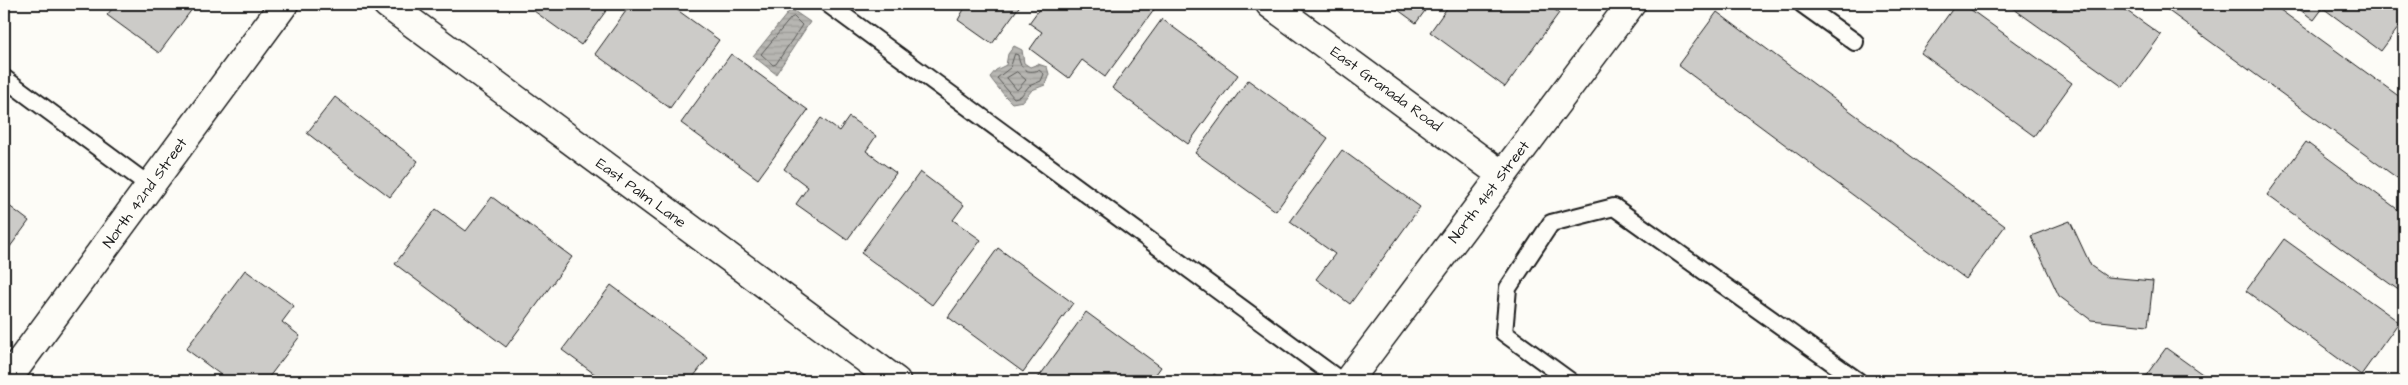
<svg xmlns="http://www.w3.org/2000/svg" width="2408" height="385" font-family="'Architects Daughter',sans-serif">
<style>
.water{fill:url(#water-rules);stroke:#797876}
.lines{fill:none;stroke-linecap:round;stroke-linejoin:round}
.shore{stroke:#5a5a58;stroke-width:1}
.building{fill:#cccbc8;stroke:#1c1c1c}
.lane-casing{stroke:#1c1c1c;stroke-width:20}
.street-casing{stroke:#1c1c1c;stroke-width:31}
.secondary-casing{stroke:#1c1c1c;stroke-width:31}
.lane{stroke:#fdfcf7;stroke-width:16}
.street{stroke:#fdfcf7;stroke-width:28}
.secondary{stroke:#fdfcf7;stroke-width:28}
.labels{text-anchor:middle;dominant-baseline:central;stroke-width:4.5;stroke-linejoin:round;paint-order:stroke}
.street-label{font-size:15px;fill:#1c1c1c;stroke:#fdfcf7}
</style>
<defs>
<pattern id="water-rules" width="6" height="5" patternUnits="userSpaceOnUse" patternTransform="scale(1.25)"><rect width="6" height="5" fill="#b7b6b2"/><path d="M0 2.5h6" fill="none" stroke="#9d9c98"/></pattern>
</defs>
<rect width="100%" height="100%" fill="#fdfcf7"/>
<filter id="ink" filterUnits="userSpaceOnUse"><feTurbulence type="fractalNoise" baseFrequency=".02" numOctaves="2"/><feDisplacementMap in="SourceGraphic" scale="10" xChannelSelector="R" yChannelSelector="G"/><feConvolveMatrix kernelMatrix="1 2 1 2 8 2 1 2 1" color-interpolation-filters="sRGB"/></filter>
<g filter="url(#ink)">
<path class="water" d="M791,9L810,22L776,74L753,56Z
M1014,46L1022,50L1024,63L1030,67L1038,64L1047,67L1049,74L1045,85L1032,90L1023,101L1012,103C1008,100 992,81 990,77L996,70L1006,65L1008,54Z"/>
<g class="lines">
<path class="shore" d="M794,17L802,25L776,64L773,65L761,54L791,18Z
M1015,54L1018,55C1020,69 1026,74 1039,70L1044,74L1041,81L1029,86L1021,96L1014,98L997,78L1010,68Z
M1017,72L1026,80L1017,90L1007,78Z"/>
</g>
<path class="building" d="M116,4H196L159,53L107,15Z
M539,4H611L581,45L534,11Z
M631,4H669L719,40L670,108L595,54Z
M967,4H1021L992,44L958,20Z
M1043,4H1145L1154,10L1105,77L1082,60L1069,78L1030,49L1042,32L1029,23Z
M1390,4H1430L1416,23Z
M1450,4H1547L1559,13L1505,87L1430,32Z
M1956,4H1963L2072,83L2034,136L1921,53Z
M2007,4H2117L2161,35L2123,87Z
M2159,4H2272L2404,100V183Z
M2292,4H2326L2314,20Z
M2326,4H2404V20L2381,51L2323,8Z
M1717,12L2005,226L1966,279L1678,65Z
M1162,19L1238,75L1188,144L1112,88Z
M731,54L808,110L758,179L681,123Z
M1248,80L1328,138L1276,211L1195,153Z
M335,97L418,161L390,197L307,133Z
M849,117L876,136L866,151L896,173L847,240L796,204L808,187L784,169L821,118L839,131Z
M2306,142L2404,214V294L2267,195Z
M1342,150L1420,207L1350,304L1316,279L1335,254L1290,222Z
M920,172L964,205L953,220L981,240L932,305L861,253Z
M492,197L572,257L506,347L395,264L436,209L466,231Z
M4,202L29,221L4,255Z
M2070,221L2091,266L2107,277L2153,281L2148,326L2091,320L2059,296L2031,236Z
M2284,239L2399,322L2361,375L2246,291Z
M998,248L1073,303L1023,372L948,317Z
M245,270L294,306L282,322L300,336L266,381H229L186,349Z
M611,285L708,358L690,381H604L562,350Z
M1086,312L1161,367L1151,381H1036Z
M2166,348L2212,381H2142Z
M1214,374L1225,381H1209Z"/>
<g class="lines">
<defs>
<path id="lane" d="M828,4L1341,381
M1802,4L1855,42
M4,78L150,186
M1570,381L1504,333L1508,288L1551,223L1614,207L1858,381"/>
<path id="street" d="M1270,4L1502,175
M6,381L284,4
M1348,381L1631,4"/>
<path id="secondary" d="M387,4L896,381"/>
</defs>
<use href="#lane" class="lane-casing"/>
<use href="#street" class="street-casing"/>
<use href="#secondary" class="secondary-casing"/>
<use href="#lane" class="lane"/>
<use href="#street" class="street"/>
<use href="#secondary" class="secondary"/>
</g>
</g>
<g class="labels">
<g class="street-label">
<text transform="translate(1386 89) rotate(36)">East Granada Road</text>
<text transform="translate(1489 192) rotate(-53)">North 41st Street</text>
<text transform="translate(145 193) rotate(-54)">North 42nd Street</text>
<text transform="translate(641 193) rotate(36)">East Palm Lane</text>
</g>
</g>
<rect width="2408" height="385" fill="none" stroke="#fdfcf7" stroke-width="20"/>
<rect x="10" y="10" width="2388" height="365" fill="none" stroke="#1c1c1c" stroke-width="2" filter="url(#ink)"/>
</svg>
